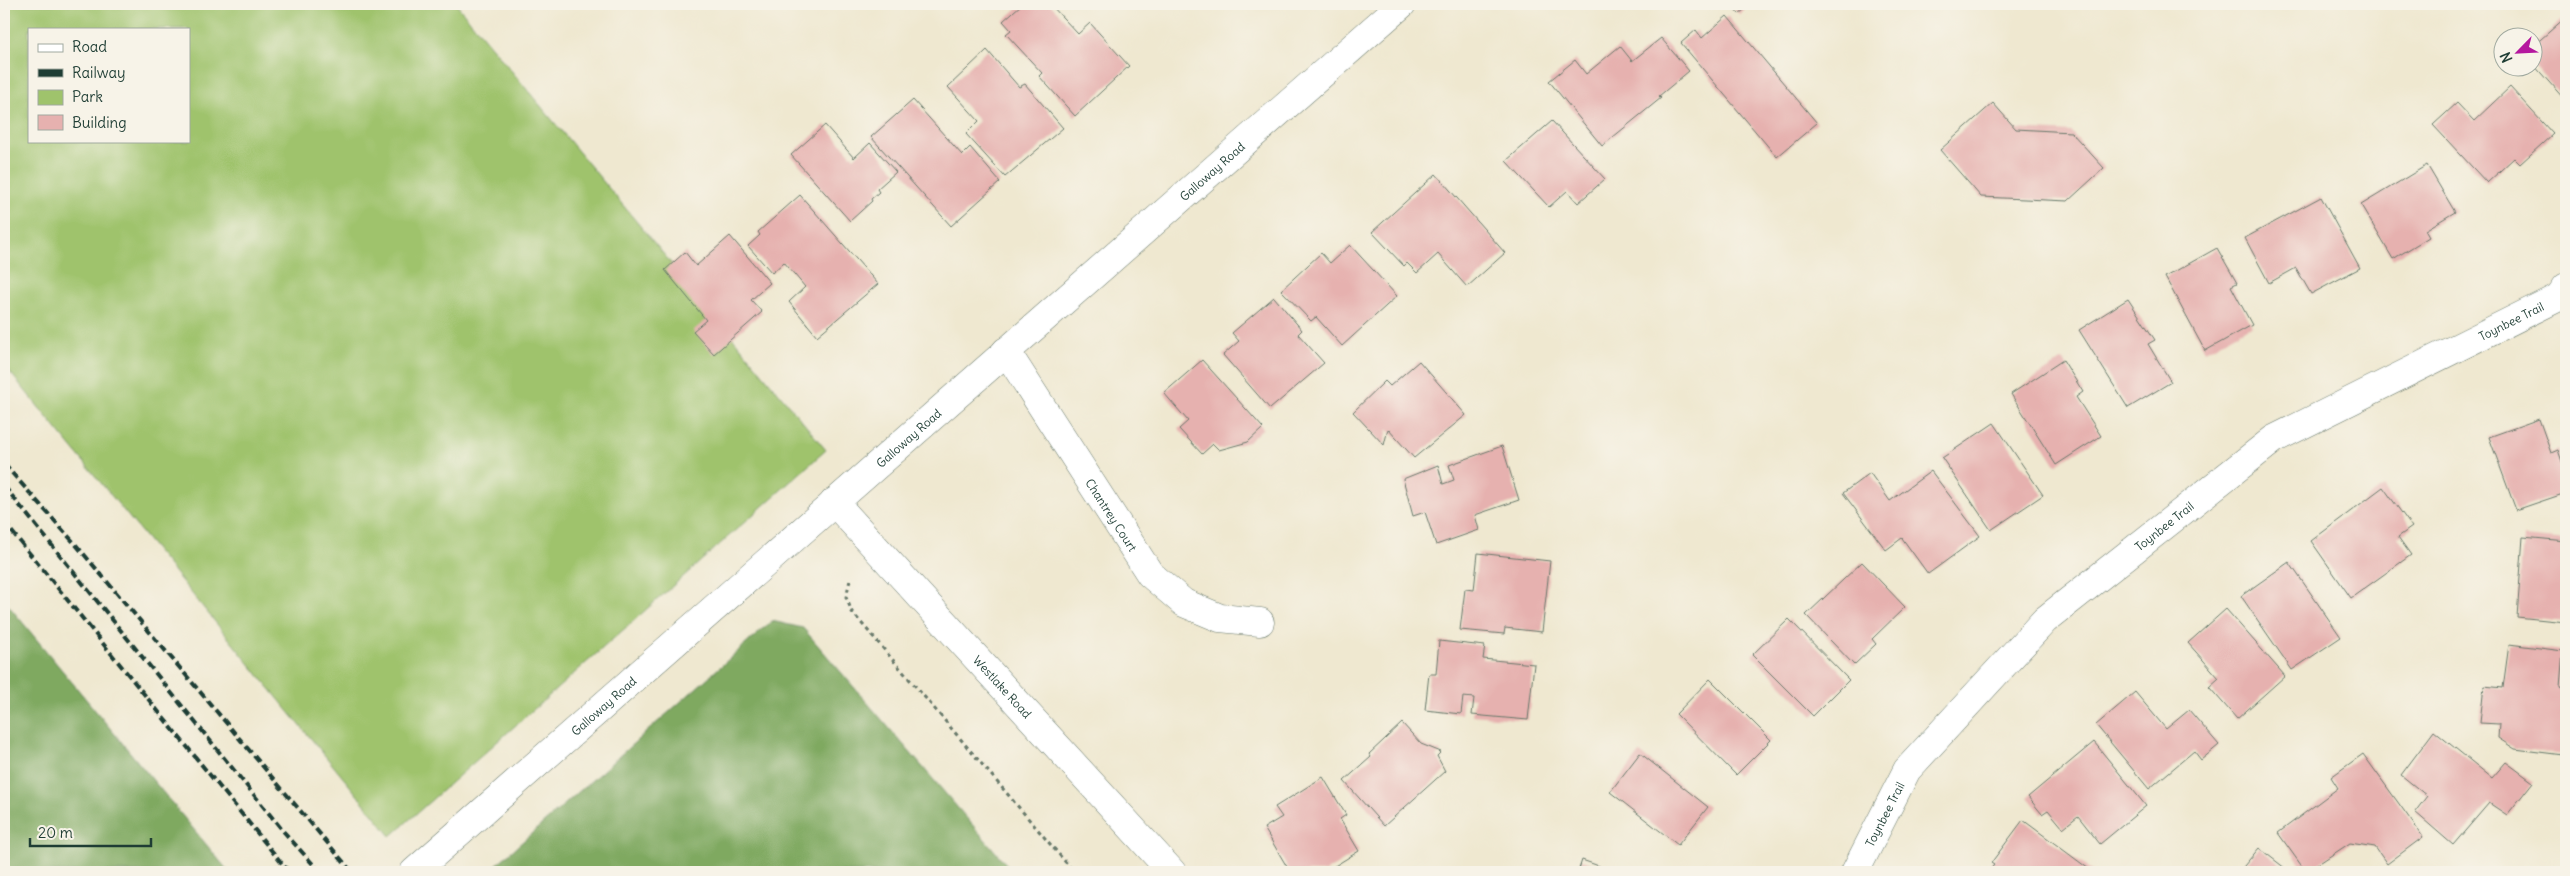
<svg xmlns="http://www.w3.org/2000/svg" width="2570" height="876" font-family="Delius,sans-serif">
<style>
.green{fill:#9fc36c;stroke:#5f8050;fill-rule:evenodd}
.forest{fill:#7fa960;stroke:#4f734a}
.building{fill:#e6b1af}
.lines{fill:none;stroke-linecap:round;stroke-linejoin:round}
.street-casing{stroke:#68796b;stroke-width:29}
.secondary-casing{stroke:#68796b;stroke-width:29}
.path{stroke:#68796b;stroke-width:3;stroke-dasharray:4 4;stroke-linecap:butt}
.street{stroke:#fff;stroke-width:28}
.secondary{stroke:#fff;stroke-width:28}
.rail{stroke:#1f3d34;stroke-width:4;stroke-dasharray:8 4;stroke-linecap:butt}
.labels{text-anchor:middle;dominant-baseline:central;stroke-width:5;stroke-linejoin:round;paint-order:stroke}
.street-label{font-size:12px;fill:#1f3d34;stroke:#f7f3e8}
</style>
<rect width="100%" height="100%" fill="#f7f3e8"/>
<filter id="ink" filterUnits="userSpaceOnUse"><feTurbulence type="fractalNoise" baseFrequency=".02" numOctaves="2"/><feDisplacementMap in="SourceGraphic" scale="10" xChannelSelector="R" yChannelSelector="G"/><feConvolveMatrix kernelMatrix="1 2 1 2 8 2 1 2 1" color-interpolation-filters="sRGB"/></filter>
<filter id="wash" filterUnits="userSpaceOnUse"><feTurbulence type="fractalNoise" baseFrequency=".0096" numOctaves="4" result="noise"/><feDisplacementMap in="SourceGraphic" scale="20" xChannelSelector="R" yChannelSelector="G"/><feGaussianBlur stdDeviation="1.12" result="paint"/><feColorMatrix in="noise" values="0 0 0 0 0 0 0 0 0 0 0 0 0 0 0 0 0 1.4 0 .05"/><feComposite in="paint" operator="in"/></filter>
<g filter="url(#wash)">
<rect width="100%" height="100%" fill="#efe8d0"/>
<path class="green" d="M4,4H456L826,450L391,836L4,365ZM29,29H189V141H29Z"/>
<path class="forest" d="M4,600L229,872H4Z
M772,621L803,628L1013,872H488Z"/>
<g id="blocks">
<path class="building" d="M1022,4H1050L1078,34L1090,23L1129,66L1075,116L1039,76L1042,73L1006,34L1011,30L1003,21Z
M1731,4H1751L1739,14Z
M1727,16L1817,123L1777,157L1681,43L1696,30L1702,38Z
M2566,17V99L2565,100L2532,63V47Z
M1661,38L1689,71L1659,96L1661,98L1602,146L1549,81L1575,60L1586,74L1620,46L1632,61Z
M987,50L1019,87L1025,84L1063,128L1005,177L966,134L979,121L948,87Z
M2510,87L2553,134L2520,164L2514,158L2487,183L2433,125L2457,103L2474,121Z
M913,100L962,155L970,147L1000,182L951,226L871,137Z
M1993,103L2016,129L2071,132L2104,168L2068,201L1981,197L1940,150Z
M1552,121L1605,179L1578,203L1567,191L1549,207L1506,161Z
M825,125L854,158L870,143L896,172L877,189L879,192L871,199L872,201L850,221L791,155Z
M2427,165L2455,212L2425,230L2429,237L2393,259L2361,205Z
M1436,174L1505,253L1467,287L1438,254L1417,273L1407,263L1404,266L1372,232Z
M800,195L878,284L817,336L789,302L805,287L784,262L772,273L748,246L760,235L758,232Z
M2321,197L2360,268L2311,294L2296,268L2269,283L2245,238Z
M730,236L770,283L751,300L762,312L714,354L693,331L706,320L665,270L685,252L696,266Z
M1350,245L1397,296L1342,346L1316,317L1311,321L1281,290L1321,253L1330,263Z
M2217,248L2237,283L2231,286L2252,325L2205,351L2165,277Z
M1274,297L1302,330L1298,334L1324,363L1270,409L1223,355L1239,341L1232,333Z
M2128,299L2155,340L2148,344L2171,382L2128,408L2079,330Z
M1202,360L1263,428L1248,442L1219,450L1213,444L1202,454L1179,429L1188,421L1164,393Z
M2063,360L2083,392L2076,397L2101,436L2056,465L2011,394Z
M1419,361L1466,415L1414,458L1388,429L1384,445L1353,412L1385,381L1390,386Z
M2539,419L2551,453L2558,450L2566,473V493L2516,510L2489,437Z
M1994,423L2043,495L1991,530L1942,458Z
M1502,446L1519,500L1475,515L1479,530L1436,545L1425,512L1413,516L1403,479L1438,465L1443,484L1454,480L1449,465Z
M1931,471L1980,536L1928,574L1902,538L1886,550L1843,493L1870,473L1890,501Z
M2383,487L2412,527L2398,537L2411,555L2351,598L2311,541Z
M2523,537L2566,541V622L2517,617Z
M1478,553L1550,561L1542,632L1505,628L1504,634L1460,630L1465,589L1474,590Z
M1862,562L1905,607L1872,639L1876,644L1854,665L1806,615Z
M2289,562L2341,637L2292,670L2241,596Z
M2226,609L2285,676L2237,719L2209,687L2219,678L2188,643Z
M1789,619L1849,680L1813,716L1752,655Z
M1439,641L1485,646L1483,659L1534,664L1528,720L1472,715L1474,698L1463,697L1461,714L1425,710L1429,674H1436Z
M2509,644L2563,651L2560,687L2566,691V730L2563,755L2515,749L2498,738L2499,724L2480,723L2484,686L2503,688Z
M1710,679L1771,740L1736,775L1676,714Z
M2135,692L2166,729L2189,710L2219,745L2201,760L2194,751L2149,789L2096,725Z
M1402,723L1421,744L1441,752L1437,756L1445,771L1384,826L1344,781L1371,757L1369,754Z
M2434,731L2492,778L2506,762L2533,782L2507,815L2489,803L2453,845L2415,812L2427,796L2401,775Z
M2094,742L2146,806L2100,844L2078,816L2063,828L2048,810L2042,814L2028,797Z
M1640,753L1708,807L1678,845L1610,792Z
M2363,754L2423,837L2387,864L2375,847L2350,843L2306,872L2278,833L2338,788L2331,777Z
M1323,777L1346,815L1340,819L1359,851L1325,872H1290L1264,828L1282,817L1275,807Z
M2023,820L2093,872H1988L1994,865L1991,863Z
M2259,848L2290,872H2239Z
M1582,860L1616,872H1578Z"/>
</g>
</g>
<g filter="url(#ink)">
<use href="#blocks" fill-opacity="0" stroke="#68796b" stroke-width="1"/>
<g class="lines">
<defs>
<g id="street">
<path id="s1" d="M1006,351L1150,574L1184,603L1220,618L1260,622"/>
<path id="s2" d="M834,502L1172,872"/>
<path id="s3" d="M1855,872L1907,770L2045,620L2274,439L2559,297L2566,287"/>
</g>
<g id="secondary">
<path id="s4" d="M414,872L1402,4"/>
</g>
</defs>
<use href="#street" class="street-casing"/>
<use href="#secondary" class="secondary-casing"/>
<path class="path" d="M850,580L846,597L852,612L1074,872"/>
<use href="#street" class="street"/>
<use href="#secondary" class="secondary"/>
<path class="rail" d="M4,464L77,546L352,872
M4,486L284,832L320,872
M4,522L289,872"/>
</g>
</g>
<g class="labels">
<g class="street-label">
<text stroke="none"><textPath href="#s4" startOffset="1062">Galloway Road</textPath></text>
<text stroke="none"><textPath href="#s3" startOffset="875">Toynbee Trail</textPath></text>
<text stroke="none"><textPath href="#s4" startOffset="658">Galloway Road</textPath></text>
<text stroke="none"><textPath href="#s1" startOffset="195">Chantrey Court</textPath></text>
<text stroke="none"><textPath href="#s3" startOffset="470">Toynbee Trail</textPath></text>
<text stroke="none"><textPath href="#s2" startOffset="250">Westlake Road</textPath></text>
<text stroke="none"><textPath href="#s4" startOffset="252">Galloway Road</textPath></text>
<text stroke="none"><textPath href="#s3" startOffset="65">Toynbee Trail</textPath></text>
</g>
</g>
<rect width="2570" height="876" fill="none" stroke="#f7f3e8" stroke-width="20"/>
<rect x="28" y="28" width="162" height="115" fill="#f7f3e8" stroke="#a1aaa0"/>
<rect x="38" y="44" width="25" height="8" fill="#ffffff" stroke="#a1aaa0"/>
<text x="72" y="52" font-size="15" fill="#1f3d34">Road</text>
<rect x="38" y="69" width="25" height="8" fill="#1f3d34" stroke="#a1aaa0"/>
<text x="72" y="78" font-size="15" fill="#1f3d34">Railway</text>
<rect x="38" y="90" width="25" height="15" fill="#9fc36c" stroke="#a1aaa0"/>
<text x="72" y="102" font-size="15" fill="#1f3d34">Park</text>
<rect x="38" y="115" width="25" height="15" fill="#e6b1af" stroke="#a1aaa0"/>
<text x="72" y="128" font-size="15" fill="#1f3d34">Building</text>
<g transform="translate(2518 52) rotate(246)"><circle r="24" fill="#f7f3e8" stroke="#a1aaa0"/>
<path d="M0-4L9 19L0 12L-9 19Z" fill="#b5179e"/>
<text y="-8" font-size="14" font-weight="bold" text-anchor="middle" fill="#1f3d34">N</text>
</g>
<path d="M30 838v8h121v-8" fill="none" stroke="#1f3d34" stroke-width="2.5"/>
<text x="38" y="838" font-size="15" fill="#1f3d34" stroke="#f7f3e8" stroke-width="4" paint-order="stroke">20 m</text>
</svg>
